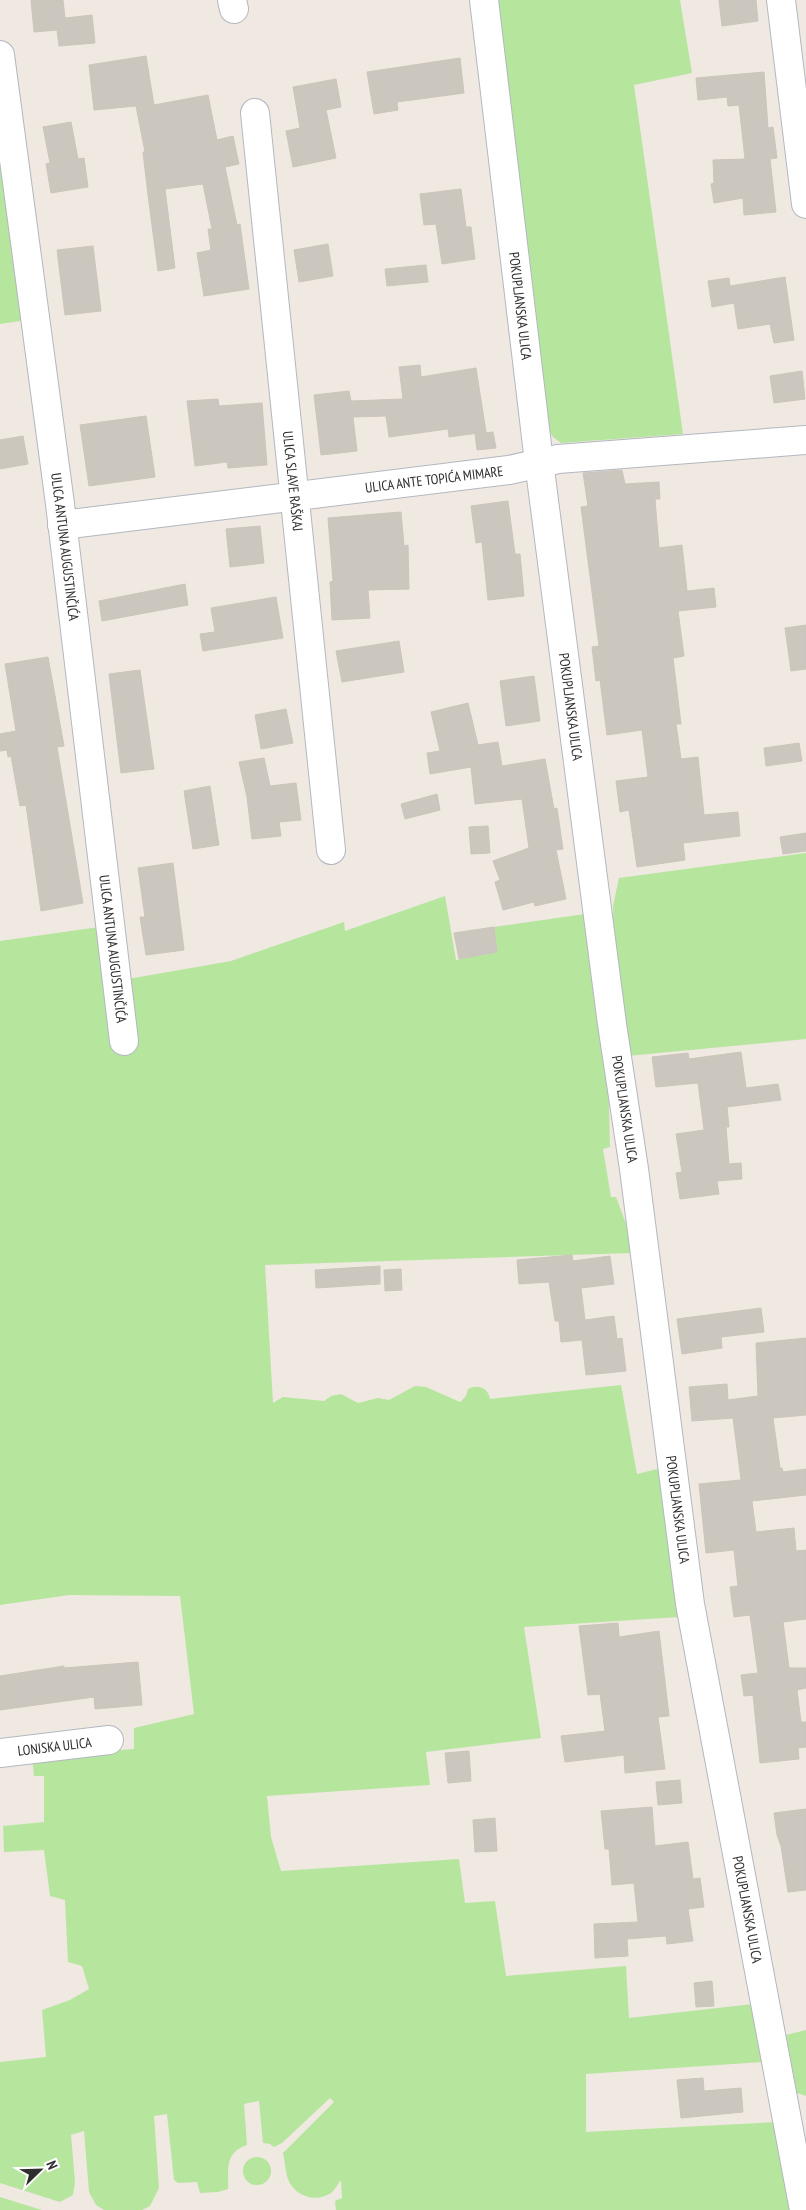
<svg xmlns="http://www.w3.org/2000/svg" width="806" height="2210" font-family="'PT Sans Narrow',sans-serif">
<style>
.green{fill:#b6e59e}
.building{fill:#cbc7bf;stroke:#cbc5ba}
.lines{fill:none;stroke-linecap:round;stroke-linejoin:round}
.minor-casing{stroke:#b4b7c1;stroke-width:30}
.minor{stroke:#fff;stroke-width:28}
.labels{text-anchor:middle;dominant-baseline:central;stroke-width:4;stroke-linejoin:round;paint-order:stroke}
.street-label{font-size:14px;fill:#2e2e2e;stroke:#fff}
</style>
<rect width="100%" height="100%" fill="#efe9e1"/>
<path class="green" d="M494,0H680L692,73L634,85L683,434L561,443L552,436L546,423Z
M0,119L27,320L0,324Z
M806,853V1039L627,1056L614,964L613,906L619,878Z
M445,896L456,960L497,952L494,927L585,914L608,1071L610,1147L603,1149L611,1197H616L632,1240V1253L265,1265L273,1403L283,1397L324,1401L331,1396L341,1394L358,1403L378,1398L389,1400L415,1386L426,1387L460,1402L466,1396L468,1389C478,1384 488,1387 490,1399L621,1385L637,1474L661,1468L679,1617L524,1627L541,1738L426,1752L430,1785L267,1796L271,1837L281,1871L459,1859L465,1903L495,1901L506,1976L626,1966L629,2018L753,2004L762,2062L586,2074V2132L776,2122L796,2210H336L335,2201L342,2198L341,2180C338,2184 335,2190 331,2193C315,2204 292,2195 287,2176C285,2169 285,2161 283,2153L334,2102L330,2098L282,2143L274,2147L270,2144L263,2143L259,2101L244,2104L247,2145C224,2153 229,2169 228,2189L218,2192L200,2193L197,2182L178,2183L174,2180L167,2114L154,2116L159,2188L150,2206L142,2210H104L96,2205L89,2192L84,2131L71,2135L75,2182L73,2195L60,2202L0,2183V2062L46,2057L42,2010L70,2000L89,1989L82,1966L68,1962L65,1900L50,1896L44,1850L4,1852L3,1826L44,1822V1776H34L32,1756L134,1749V1728L194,1714L180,1596L69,1595L0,1605V941L99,927L111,982L231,961L344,922L345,931Z
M806,2030V2096L797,2093L786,2035Z
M243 2171a14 14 0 1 1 28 0a14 14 0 1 1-28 0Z
M0,2197L42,2210H0Z"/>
<path class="building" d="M31,0H63L65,18L92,15L95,43L59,46L57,30L34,32Z
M719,0H756L758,21L722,26Z
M146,56L154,105L208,95L217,140L233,136L239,164L225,167L237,225L240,224L249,289L204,296L197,253L211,250L208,229H212L203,184L165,189L175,268L158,271L148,195L143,152H145L136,106L94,110L89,65Z
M460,58L464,93L397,102L398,110L374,114L367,72Z
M764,72L768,128L773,127L777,158L770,159L776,212L744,215L743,198L714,203L711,184L714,183L713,160L745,159L739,105L728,106L727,97L698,100L696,78Z
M336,79L341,107L326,110L336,158L293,167L286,131L300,128L293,87Z
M71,122L78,159L84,158L88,187L51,193L46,164L50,163L43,127Z
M461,189L466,227H471L475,259L442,264L436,224L424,225L420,194Z
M328,244L333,276L299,282L294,250Z
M93,246L101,311L65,315L57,250Z
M426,265L428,282L387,286L385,269Z
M785,277L794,340L774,343L770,324L738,329L734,303L712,307L708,281L729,278L730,286Z
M420,365L421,377L476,368L486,432L449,437L448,429L389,437L386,416L353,417L357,451L321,455L314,395L349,391L351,401L403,399L399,367Z
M802,371L805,399L774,403L770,376Z
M218,399L219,406L262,403L267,465L228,468L227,462L195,466L187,401Z
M146,416L155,477L89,486L80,425Z
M493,432L496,448L477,450L475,434Z
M23,436L28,464L0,469V440Z
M622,470L625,484L659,482L660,499H655L659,548L682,545L687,591L714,588L716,607L678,611L684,656L673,658L681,724H676L681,759L698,757L704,815L738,812L740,836L683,843L685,860L637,867L629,810L620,812L616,781L648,777L642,730L607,735L600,680L596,681L592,647L599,646L581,507L588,506L583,473Z
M508,501L515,554H520L524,596L488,600L482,542L476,543L471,506Z
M401,512L404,546L408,545L409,589L368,590L370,618L332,620L330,582L333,581L328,518Z
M260,526L264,563L230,567L226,529Z
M185,584L188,605L102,621L99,601Z
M276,597L283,638L203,651L200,634L215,632L211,608Z
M806,625V669L791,671L785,628Z
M399,641L404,672L342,682L336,651Z
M48,657L64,746L57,747L83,903L41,911L26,805L20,806L11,756L8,757L7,750L0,751V734L16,731L5,664Z
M140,670L154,769L121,773L109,674Z
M534,676L540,721L506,726L500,681Z
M468,703L478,745L498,742L502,766L545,759L554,809L557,808L563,849L556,850L566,899L535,906L534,902L503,910L495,882L500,880L493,861L529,848L522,799L475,804L471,767L430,774L427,753L440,751L431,712Z
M286,709L293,743L261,749L255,715Z
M799,743L802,761L766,766L764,748Z
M264,758L270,786L296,783L301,820L279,822L281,836L252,839L247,797L239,762Z
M210,786L219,845L193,849L184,791Z
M437,794L440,810L405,819L401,804Z
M488,826L490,853L471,854L469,827Z
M806,833V851L783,854L780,837Z
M173,863L184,950L146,955L140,917H145L138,868Z
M494,927L497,952L459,959L454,933Z
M741,1052L746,1088L778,1084L781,1100L727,1107L729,1127H726L729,1164L741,1163L742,1179L717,1181L719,1194L680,1199L676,1173L682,1172L676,1134L704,1130L698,1083L656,1087L652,1057L688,1053L689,1059Z
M572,1255L573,1261L610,1256L614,1284L581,1288L585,1320L614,1316L617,1339L622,1338L626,1371L586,1375L582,1340L561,1342L559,1321H555L549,1282L519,1284L517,1260Z
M380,1266V1284L316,1288L315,1270Z
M401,1269L402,1290L385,1291L384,1270Z
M761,1308L764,1332L721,1337L722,1348L682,1354L677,1319Z
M806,1338V1415L773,1418L780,1468H782L783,1472L806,1469V1495L752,1501L756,1532L794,1528L796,1551L806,1550V1619L783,1622L789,1668H806V1688L797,1690L801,1722H806V1747L798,1748L799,1759L760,1763L753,1695L744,1696L741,1675L758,1673L750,1615L734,1617L730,1587L738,1586L734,1550L706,1553L699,1484L741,1480L733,1418L692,1421L689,1387L727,1384L728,1400L758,1396L756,1343Z
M618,1623L619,1637L659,1631L669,1716L658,1717L665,1769L625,1773L624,1755L565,1762L561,1736L605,1731L600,1694L588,1695L579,1626Z
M138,1662L142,1705L95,1709L94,1697L0,1710V1676L64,1666V1668Z
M469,1751L471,1781L448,1783L445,1753Z
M680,1780L682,1803L658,1805L656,1782Z
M652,1807L655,1846L688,1842L693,1879L700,1878L704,1907L688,1909L693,1941L667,1944L666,1936L627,1939L628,1956L595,1958L594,1924L638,1922L634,1883L612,1885L609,1849H605L601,1811Z
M806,1809V1890L788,1892L781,1846L777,1835L774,1813Z
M495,1818L497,1851L475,1852L473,1820Z
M712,1981L714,2006L696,2007L694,1983Z
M703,2078L704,2091L741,2088L743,2112L681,2118L677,2080Z"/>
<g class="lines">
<defs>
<g id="minor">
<path d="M232,0L234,9"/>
<path id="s1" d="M484,0L539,462L612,1024L634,1169L690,1604L804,2210"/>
<path d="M781,0L806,204"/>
<path id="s2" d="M0,55L60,504L124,1041"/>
<path id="s3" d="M255,113L331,850"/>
<path id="s4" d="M62,525L509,470L558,459L806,440"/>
<path id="s5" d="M0,1753L109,1740"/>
</g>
</defs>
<use href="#minor" class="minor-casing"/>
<use href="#minor" class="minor"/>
</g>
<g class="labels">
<g class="street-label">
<text stroke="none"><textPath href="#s1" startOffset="308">POKUPLJANSKA ULICA</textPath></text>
<text stroke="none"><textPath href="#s4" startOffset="375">ULICA ANTE TOPIĆA MIMARE</textPath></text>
<text stroke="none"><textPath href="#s3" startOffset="370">ULICA SLAVE RAŠKAJ</textPath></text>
<text stroke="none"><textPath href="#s2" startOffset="496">ULICA ANTUNA AUGUSTINČIĆA</textPath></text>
<text stroke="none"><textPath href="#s1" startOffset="712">POKUPLJANSKA ULICA</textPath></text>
<text stroke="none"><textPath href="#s2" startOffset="901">ULICA ANTUNA AUGUSTINČIĆA</textPath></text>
<text stroke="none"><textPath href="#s1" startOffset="1118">POKUPLJANSKA ULICA</textPath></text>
<text stroke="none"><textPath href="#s1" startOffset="1522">POKUPLJANSKA ULICA</textPath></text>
<text stroke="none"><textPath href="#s5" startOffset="55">LONJSKA ULICA</textPath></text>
<text stroke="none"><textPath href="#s1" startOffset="1928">POKUPLJANSKA ULICA</textPath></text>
</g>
</g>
<g transform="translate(40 2170) rotate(67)" stroke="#ffffff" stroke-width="4" paint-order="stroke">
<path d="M0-4L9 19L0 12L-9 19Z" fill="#2e2e2e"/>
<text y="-8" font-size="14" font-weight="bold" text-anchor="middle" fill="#2e2e2e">N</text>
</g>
</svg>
